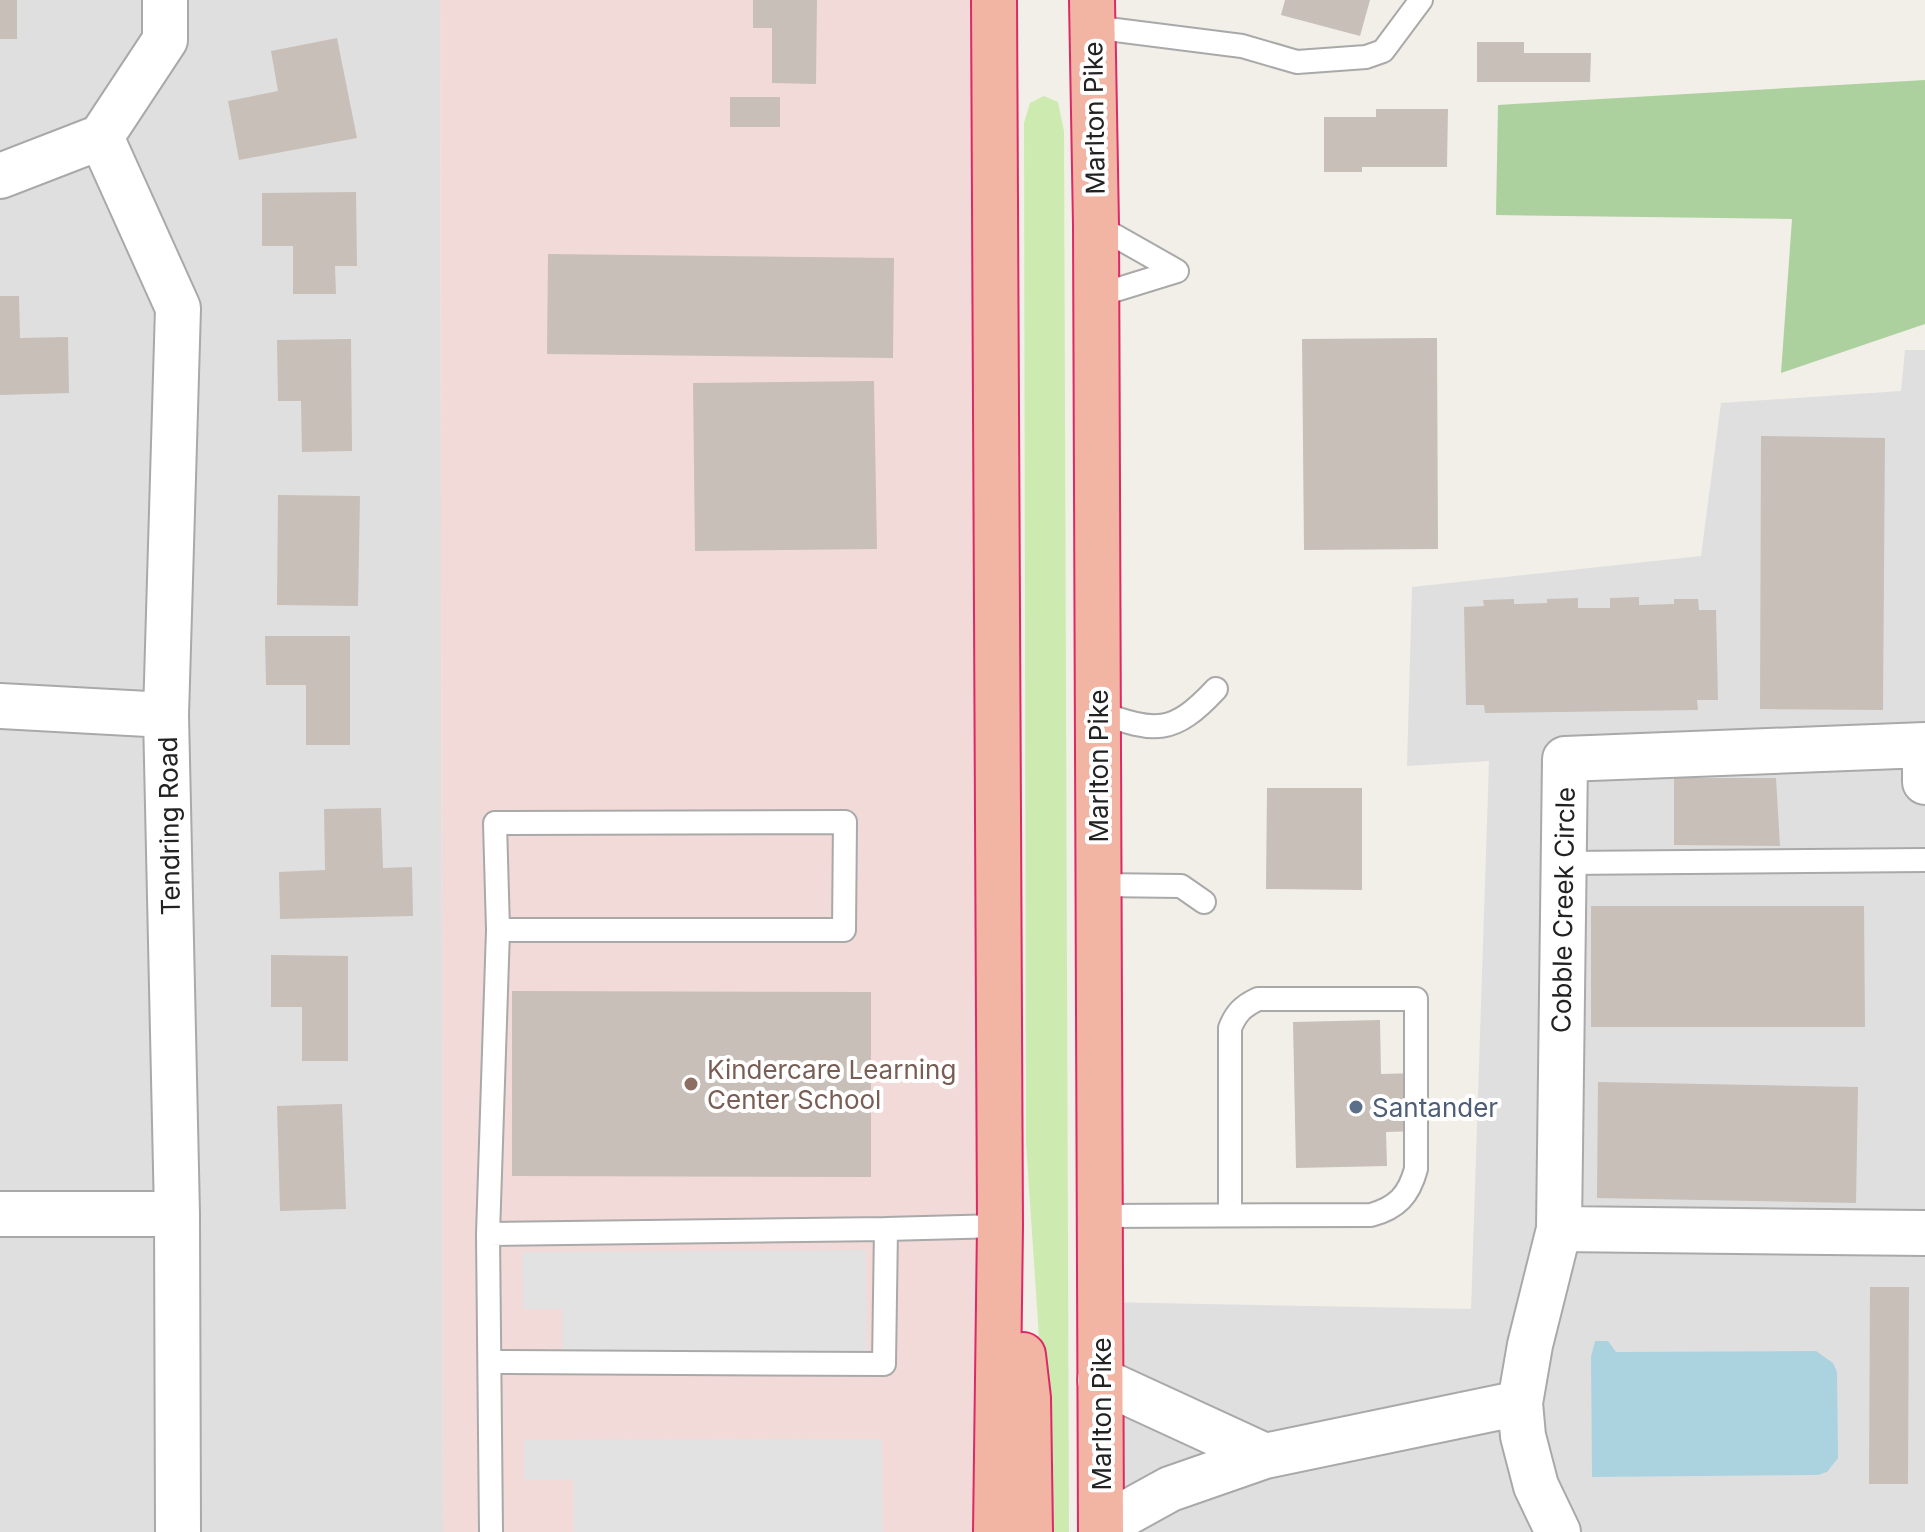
<svg xmlns="http://www.w3.org/2000/svg" width="1925" height="1532" font-family="Inter,sans-serif">
<style>
.residential{fill:#e0dfdf}
.commercial{fill:#f2dad9}
.grass{fill:#cdebb0}
.forest{fill:#add19e}
.parking{fill:#e2e2e2}
.water{fill:#aad3df}
.building{fill:#c7bfb8}
.lines{fill:none;stroke-linecap:round;stroke-linejoin:round}
.service-casing{stroke:#a9a9a9;stroke-width:26}
.minor-casing{stroke:#a9a9a9;stroke-width:48}
.trunk-casing{stroke:#dc2a67;stroke-width:48}
.service{stroke:#fff;stroke-width:22}
.minor{stroke:#fff;stroke-width:44}
.trunk{stroke:#f2b4a3;stroke-width:44}
.education-dot{fill:#8d6e63;stroke:#fff;stroke-width:3}
.service-dot{fill:#5c6f8a;stroke:#fff;stroke-width:3}
.labels{text-anchor:middle;dominant-baseline:central;stroke-width:8;stroke-linejoin:round;paint-order:stroke}
.street-label{font-size:26px;fill:#222;stroke:#fff}
.education-label{font-size:26px;fill:#785e54;stroke:#fff;text-anchor:start}
.service-label{font-size:26px;fill:#4e5e75;stroke:#fff;text-anchor:start}
</style>
<rect width="100%" height="100%" fill="#f2efe9"/>
<path class="residential" d="M0,0H440L443,1532H0Z
M1905,350H1925V1532H1101L1100,1302L1471,1309L1489,761L1407,766L1412,587L1701,556L1721,403L1901,391Z"/>
<path class="commercial" d="M440,0H994L996,1532H443Z"/>
<path class="grass" d="M1044,96L1058,102L1064,131L1069,1532H1052L1026,1143L1024,123L1030,103Z"/>
<path class="forest" d="M1925,80V324L1781,373L1792,219L1496,215L1498,105Z"/>
<path class="parking" d="M866,1250L867,1355L562,1357V1309H523L522,1252Z
M882,1439L883,1532H574L573,1480H524V1440Z"/>
<path class="water" d="M1595,1341H1608L1616,1352L1816,1351L1833,1363L1837,1372L1838,1458L1827,1472L1818,1475L1592,1477L1591,1357Z"/>
<path class="building" d="M0,0H17V39H0Z
M753,0H817L816,84L772,83V28H753Z
M1285,0H1370L1360,36L1281,15Z
M337,38L357,138L239,160L228,101L278,91L271,51Z
M1477,42H1524V53H1591L1590,82H1477Z
M730,97H780V127H730Z
M1376,109H1448L1447,167H1362V172H1324V117H1376Z
M356,192L357,266H335L336,294H293V246H262V193Z
M548,254L894,258L893,358L547,354Z
M0,296H19L20,338L68,337L69,393L0,395Z
M1437,338L1438,549L1304,550L1302,339Z
M351,339L352,451L302,452L301,401H278L277,340Z
M874,381L877,549L695,551L693,383Z
M1761,436L1885,438L1883,710L1760,709Z
M278,495L360,496L358,606L277,605Z
M1639,597V605L1674,604V599H1698L1699,610H1716L1718,700H1697L1698,710L1485,713L1484,705H1466L1464,607L1484,606L1483,600L1514,599V604L1547,603V599L1578,598V608H1610V598Z
M265,636H350V745H306V685H266Z
M1674,778H1776L1780,846L1674,845Z
M1267,788H1362V890L1266,889Z
M381,808L383,868L412,867L413,916L280,919L279,872L325,870L324,809Z
M1591,906H1864L1865,1027H1591Z
M271,955L348,956V1061H302V1007H271Z
M512,991L871,992V1177L512,1176Z
M1380,1020L1381,1074L1417,1073L1419,1131L1386,1132L1387,1166L1296,1168L1293,1022Z
M1598,1082L1858,1087L1856,1203L1597,1198Z
M342,1104L346,1209L280,1211L277,1106Z
M1870,1287H1909L1908,1484H1869Z"/>
<g class="lines">
<defs>
<path id="service" d="M1092,27L1242,46L1297,62L1366,57L1383,51L1421,0
M1096,296L1177,271L1096,225
M1098,712C1156,733 1173,735 1216,689
M1564,863L1925,860
M1099,885L1181,886L1204,902
M1100,1216L1371,1215C1397,1208 1409,1195 1416,1169V999H1258C1243,1006 1236,1013 1230,1028V1215
M886,1229L1000,1226
M488,1234L498,930L495,823L845,822L844,930H498
M490,1362L884,1364L886,1229L488,1234L491,1532"/>
<path id="minor" d="M101,137L178,308L166,715L177,1214L178,1532
M101,137L165,40V0
M0,176L101,137
M0,706L166,715
M0,1214H177
M1559,1229L1925,1233
M1100,1380L1265,1456L1170,1489L1101,1527
M1265,1456L1520,1403
M1558,1532L1536,1486L1523,1436L1520,1403L1530,1345L1559,1229L1565,759L1925,745V782"/>
<path id="trunk" d="M994,0L1000,1226L996,1532
M1092,0L1096,225L1101,1532
M1023,1355L1028,1398L1030,1532"/>
</defs>
<use href="#service" class="service-casing"/>
<use href="#minor" class="minor-casing"/>
<use href="#trunk" class="trunk-casing"/>
<use href="#service" class="service"/>
<use href="#minor" class="minor"/>
<use href="#trunk" class="trunk"/>
</g>
<circle class="education-dot" cx="691" cy="1084" r="8"/>
<circle class="service-dot" cx="1356" cy="1107" r="8"/>
<g class="labels">
<g class="street-label">
<text transform="translate(1094 118) rotate(-91)">Marlton Pike</text>
<text transform="translate(1098 766) rotate(-90)">Marlton Pike</text>
<text transform="translate(169 826) rotate(-91)">Tendring Road</text>
<text transform="translate(1563 910) rotate(-89)">Cobble Creek Circle</text>
<text transform="translate(1101 1414) rotate(-90)">Marlton Pike</text>
</g>
<g class="education-label">
<text x="707" y="1069">Kindercare Learning<tspan x="707" dy="30">Center School</tspan></text>
</g>
<g class="service-label">
<text x="1372" y="1107">Santander</text>
</g>
</g>
</svg>
